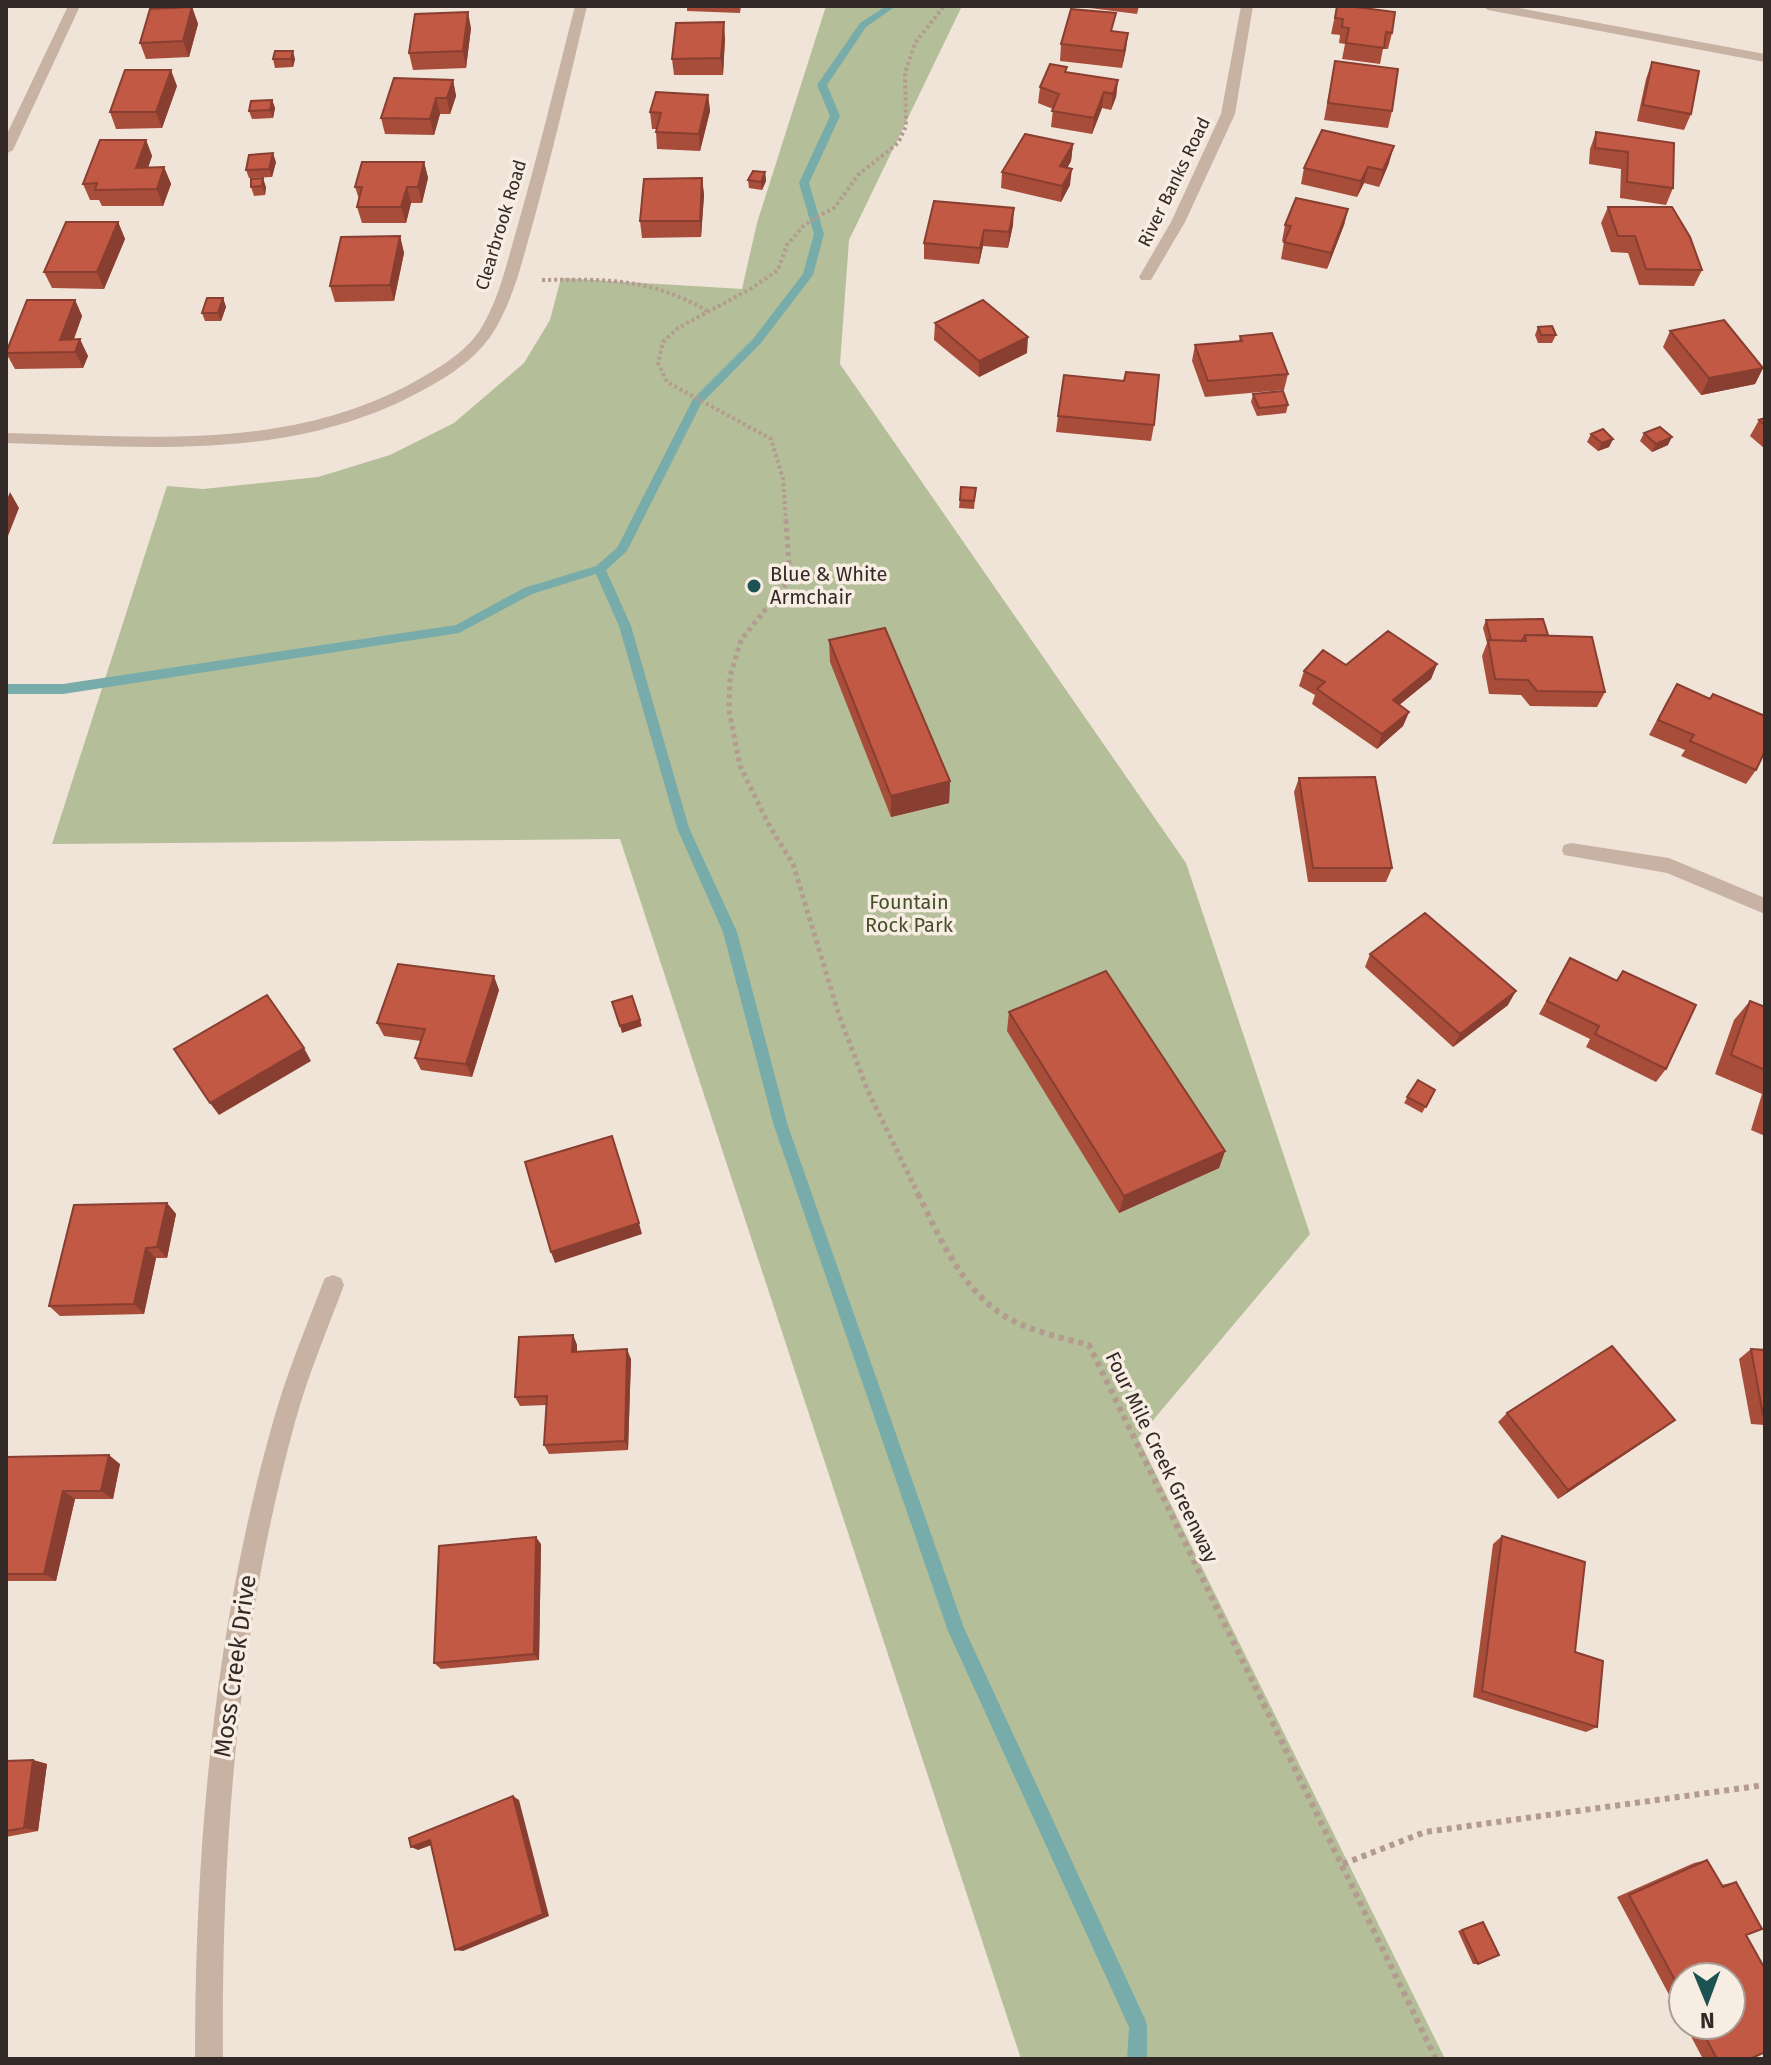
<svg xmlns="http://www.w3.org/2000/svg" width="1771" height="2065" font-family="'Fira Sans',sans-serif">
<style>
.green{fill:#b4be99}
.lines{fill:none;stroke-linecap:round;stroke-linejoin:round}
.stream{fill:#78acaa;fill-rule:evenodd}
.path-far2{stroke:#b39b8f;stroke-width:4;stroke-dasharray:3 3;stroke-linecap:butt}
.path-far1{stroke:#b39b8f;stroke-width:5;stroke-dasharray:4 4;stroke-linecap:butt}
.path{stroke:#b39b8f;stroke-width:6;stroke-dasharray:5 5;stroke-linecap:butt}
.minor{fill:#c7b2a4;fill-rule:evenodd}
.wall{fill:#a74d3a}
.shaded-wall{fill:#883e30}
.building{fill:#c25944;stroke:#883e30;stroke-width:2}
.poi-dot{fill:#1d5252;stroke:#f8ede3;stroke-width:3}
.labels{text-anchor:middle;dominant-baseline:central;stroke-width:7;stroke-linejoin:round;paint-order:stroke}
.far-street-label{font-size:18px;fill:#332926;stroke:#f8ede3}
.poi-label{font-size:20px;fill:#332926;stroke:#f8ede3;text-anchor:start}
.park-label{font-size:20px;fill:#45502a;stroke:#f8ede3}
.street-label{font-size:20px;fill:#332926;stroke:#f8ede3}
.near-street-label{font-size:24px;fill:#332926;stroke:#f8ede3}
</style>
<rect width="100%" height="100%" fill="#f0e3d8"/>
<path class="green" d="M826,6H962L849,240L840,364L1186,863L1310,1234L1138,1438L1445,2059H1021L620,839L52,844L167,486L203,489L318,477L390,455L454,423L524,363L550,320L561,278L742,289L757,223Z"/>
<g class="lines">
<path class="stream" d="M886,6H896L866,27L827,85L840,116L809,183L824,234L813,275L761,343L701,404L627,551L606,570L631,626L689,828L737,932L788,1126L964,1628L1145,2019L1147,2026V2059H1127L1129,2027L948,1631L774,1126L723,932L677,828L619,626L596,574L532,594L459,633L63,694H6V684H63L456,625L524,588L596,566L617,548L693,399L753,339L803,274L814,234L799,183L830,116L817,85L860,23Z"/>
<path class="path-far2" d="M542,280C605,279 651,278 707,311
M786,522L783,479L771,439L667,382L658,363L663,342L678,328L752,288L778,270L787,245L804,225L835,207L858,175L898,143L906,126L905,73L915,43L944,6"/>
<path class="path-far1" d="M786,520L789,564L785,585L741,640L730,676L729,710L740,766L770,827L793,864L839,1015L867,1089L919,1196"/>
<path class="path" d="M918,1194C937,1232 958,1280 992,1307C1018,1329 1056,1336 1089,1345L1436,2059
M1343,1864L1425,1832L1765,1785"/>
<path class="minor" d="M68,6H80L13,150L6,154V136Z
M575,6H587C570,78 553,151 533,223C523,258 515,294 497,326C481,355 454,373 425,389C294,462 151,447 6,443V433C146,436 286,452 414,382C437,369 465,353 480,330C499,300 507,262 517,228C538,155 556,80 575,6Z
M1241,6H1253L1235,114L1185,222L1151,280H1141L1139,277L1171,222L1221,114Z
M1482,6H1508L1765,54V62L1488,10Z
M1571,843L1669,858L1765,898V914L1667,873L1564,855L1562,850L1564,845Z
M333,1275L341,1278L344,1285C327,1330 308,1375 295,1422C238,1630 221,1844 223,2059H195C195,1844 214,1630 273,1422C286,1375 305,1330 322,1285L325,1278Z"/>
</g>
<path class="wall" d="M687,6H741L740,13L687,11Z
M1074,6H1139L1137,14Z
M1337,6L1392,33L1388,49H1383L1380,64L1342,59L1345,44L1339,43L1340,35L1331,34Z
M192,7L198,24L189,57L146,59L140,43Z
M471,28L466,68L413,70L409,53Z
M1113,32L1128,33L1122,68L1060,61L1061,44Z
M725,38L723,75H674L672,59Z
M273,59H295L293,67L275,68Z
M1335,61L1392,111L1388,128L1324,120Z
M1652,62L1691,114L1684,130L1637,121L1646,79Z
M1066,72L1118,80L1116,97L1111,110L1102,108L1092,134L1051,127L1053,109L1038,103L1040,87Z
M453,80L456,96L450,114H440L434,135L385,134L381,118Z
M177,86L162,128L116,129L110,112Z
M708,95L710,111L700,151L657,149L656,132V129H652L650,112Z
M272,100L275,108L273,118L252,119L249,111Z
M1596,132L1674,143L1673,188L1666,205L1620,198L1621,169L1589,164L1590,149Z
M146,140L152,156L148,168L164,167L171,184L163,206H102L99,200H90L83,184Z
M1073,144L1071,161L1067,168L1070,185L1061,202L1001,188L1002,172Z
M276,162L272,177L249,178L246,170Z
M424,162L428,178L422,203H411L406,223H362L357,207L359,199L355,187Z
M1389,163L1379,187L1364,183L1357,197L1301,184L1304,168Z
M765,172L766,181L762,190L749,188L748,180Z
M702,178L704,195L701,237L642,238L640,221Z
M251,187H266L265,195L254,196Z
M934,201L1013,225L1008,248L983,246L979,264L924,259V243Z
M1608,207L1702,270L1694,286L1639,285L1628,253L1611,252L1601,223Z
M1348,209L1344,225L1327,269L1281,259L1284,242L1282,241L1285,225Z
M118,222L125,239L104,289L52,288L44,272Z
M400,236L404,253L394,301L335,302L330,286Z
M223,298L226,307L221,321H205L202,313Z
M75,300L82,316L74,339L88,356L83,368L15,369L6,353Z
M935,323L1027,353L979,377L934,340Z
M1538,327L1556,335L1552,343H1538L1535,335Z
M1670,331L1763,368L1755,384L1701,395L1663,347Z
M1240,336L1288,374L1284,390L1205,397L1192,361L1195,345L1239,341Z
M1253,394L1288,405L1286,413L1257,416L1251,402Z
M1058,416L1154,425L1151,441L1056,432Z
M1765,418V449L1750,436L1759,420Z
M1644,433L1668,445L1652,452L1640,441Z
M1591,434L1613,439L1609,447L1598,451L1587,442Z
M961,487L976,488L974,509L959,508Z
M1486,620L1548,635L1605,692L1597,707L1530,706L1521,695L1489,694L1482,656L1487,643L1483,628Z
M829,640L950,781L949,803L891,817L830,662Z
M1437,664L1431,679L1399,705L1409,712L1403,726L1377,749L1312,704L1315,695L1299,686L1304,671L1346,665Z
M1668,699L1756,770L1746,784L1681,756L1685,750L1649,735Z
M1299,778L1392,868L1386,882H1308L1294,792Z
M1370,954L1508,1005L1453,1047L1365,967Z
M1570,958L1616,981L1623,971L1666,1069L1656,1082L1586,1047L1590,1039L1539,1014Z
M499,990L472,1077L421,1070L415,1058L421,1041L384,1036L377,1023Z
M1750,1001L1765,1007V1136L1751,1130L1762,1094L1715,1074L1734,1020Z
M1009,1012L1225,1151L1219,1168L1119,1213L1007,1031Z
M1418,1080L1435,1090L1422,1113L1404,1103Z
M167,1203L176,1214L167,1258H156L144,1314L60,1316L49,1306Z
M573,1335L577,1345V1352L631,1359L628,1450L549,1454L544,1445L547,1405L520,1406L515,1397Z
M1751,1349L1765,1350V1425L1751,1424L1739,1359Z
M1507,1413L1675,1420L1663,1429L1558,1499L1498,1422Z
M6,1457L120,1464L113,1499H75L56,1581H6Z
M1502,1536L1575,1652L1597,1727L1586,1732L1473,1697L1493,1544Z
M541,1544L539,1660L441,1669L434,1663Z
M33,1760L47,1764L38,1831L6,1837V1761Z
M1707,1860L1721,1885L1736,1882L1746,1935L1750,2059H1703L1685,2025H1731L1683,1977V2021L1617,1897L1694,1863Z
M1483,1922L1478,1964H1473L1458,1931Z"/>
<path class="shaded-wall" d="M192,7L198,24L189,57L183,41Z
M468,12L471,28L466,68L463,51Z
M724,22L725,38L723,75L721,58Z
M1128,33L1126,50L1122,68L1124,51Z
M293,51L295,59L293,67L291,59Z
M171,70L177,86L162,128L156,112Z
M453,80L456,96L450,114L447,98Z
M1118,80L1116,97L1111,110L1113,94Z
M1104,92L1102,108L1092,134L1094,118Z
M708,95L710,111L700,151L699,134Z
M436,98L440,114L434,135L430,119Z
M272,100L275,108L273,118L270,110Z
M146,140L152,156L142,184L136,168Z
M1073,144L1071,161L1059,183L1060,166Z
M1394,146L1389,163L1379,187L1383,170Z
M273,153L276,162L272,177L269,169Z
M424,162L428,178L422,203L418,187Z
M164,167L171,184L163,206L157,189Z
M1368,167L1364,183L1357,197L1361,181Z
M1072,169L1070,185L1061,202L1062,186Z
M765,172L766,181L762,190L761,182Z
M263,178L266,187L265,195L262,186Z
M702,178L704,195L701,237L700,221Z
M407,187L411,203L406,223L401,207Z
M1014,208L1013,225L1008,248L1009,232Z
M1348,209L1344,225L1327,269L1331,253Z
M118,222L125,239L104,289L97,272Z
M984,230L983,246L979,264L980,248Z
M400,236L404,253L394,301L390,285Z
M223,298L226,307L221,321L218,313Z
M75,300L82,316L69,352L60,340Z
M1028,337L1027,353L979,377V361Z
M80,339L88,356L83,368L75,352Z
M1763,368L1755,384L1701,395L1709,378Z
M1672,437L1668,445L1652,452L1656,444Z
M1613,439L1609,447L1598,451L1602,443Z
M10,492L19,508L6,541V502Z
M1437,664L1431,679L1387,715L1393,700Z
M1409,712L1403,726L1377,749L1382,734Z
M950,781L949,803L891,817V796Z
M494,976L499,990L472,1077L466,1064Z
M1516,991L1508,1005L1453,1047L1460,1034Z
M640,1020L642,1026L622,1033L620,1026Z
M304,1048L311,1061L219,1115L210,1103Z
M1225,1151L1219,1168L1119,1213L1124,1196Z
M167,1203L176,1214L167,1258L157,1247Z
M639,1223L642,1234L555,1263L551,1252Z
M146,1248L156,1258L144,1314L134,1304Z
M573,1335L577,1345V1362L572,1352Z
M627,1349L631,1359L628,1450L625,1441Z
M1675,1420L1663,1429L1558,1499L1568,1490Z
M109,1455L120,1464L113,1499L101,1491Z
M63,1491L75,1499L56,1581L44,1574Z
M536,1537L541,1544L539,1660L534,1654Z
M33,1760L47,1764L38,1831L24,1828Z
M513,1796L519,1800L549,1916L463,1951L455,1950Z
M430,1840L437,1843L418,1850L411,1847Z"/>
<path class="building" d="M1337,6H1348L1395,12L1392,33L1386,32L1384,48L1346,43L1349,28L1342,27L1343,19L1335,18Z
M192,7L183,41L140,43L150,9Z
M1071,9L1116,13L1111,31L1128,33L1124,51L1061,44Z
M468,12L463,51L409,53L415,14Z
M724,22L721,58L672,59L676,23Z
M275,51H293L291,59H273Z
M1335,61L1398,69L1392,111L1328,103Z
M1652,62L1699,71L1691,114L1643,105Z
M1050,64L1067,67L1065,72L1118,80L1113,94L1104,92L1094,118L1052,111L1059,94L1040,87Z
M125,70H171L156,112H110Z
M394,78L453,80L447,98H436L430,119L381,118Z
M656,92L708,95L699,134L656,132L661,113L650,112Z
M272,100L270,110L249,111L251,101Z
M1322,130L1394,146L1383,170L1368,167L1361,181L1304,168Z
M1596,132L1674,143L1673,188L1627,182L1628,152L1595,148Z
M1025,134L1073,144L1060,166L1072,169L1062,186L1002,172Z
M100,140H146L136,168L164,167L157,189L95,190L97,183L83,184Z
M273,153L269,169L246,170L249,155Z
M362,162H424L418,187H407L401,207H357L362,187H355Z
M753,171L765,172L761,182L748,180Z
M263,178L262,186L251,187V179Z
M702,178L700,221H640L644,179Z
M1296,198L1348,209L1331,253L1284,242L1291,226L1285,225Z
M934,201L1014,208L1009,232L984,230L980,248L924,243Z
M1608,207H1672L1690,237L1702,270L1646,269L1635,236H1618Z
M66,222H118L97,272H44Z
M400,236L390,285L330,286L341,237Z
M207,298H223L218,313H202Z
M27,300H75L60,340L80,339L75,352L6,353Z
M983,300L1028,337L979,361L935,323Z
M1724,320L1763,368L1709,378L1670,331Z
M1552,326L1556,335H1541L1538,327Z
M1272,333L1288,374L1208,381L1195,345L1242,341L1240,336Z
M1126,372L1159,375L1154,425L1058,416L1064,375L1124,381Z
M1283,391L1288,405L1259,408L1253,394Z
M1765,418V425L1759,420Z
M1660,427L1672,437L1656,444L1644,433Z
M1603,429L1613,439L1602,443L1591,434Z
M961,487L976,488L974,501L960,500Z
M1543,619L1548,635H1525L1522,641L1491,640L1486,620Z
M885,628L950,781L891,796L829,640Z
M1388,631L1437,664L1393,700L1409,712L1382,734L1317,689L1325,682L1304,671L1323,650L1346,665Z
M1525,635L1592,637L1605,692L1537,691L1528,680L1495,679L1488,640L1526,641Z
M1677,684L1710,699L1713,694L1765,716V751L1756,770L1690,741L1694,735L1658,720Z
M1375,777L1392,868H1313L1299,778Z
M1425,913L1516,991L1460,1034L1370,954Z
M1570,958L1617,981L1623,971L1696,1005L1666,1069L1595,1034L1599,1026L1547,1001Z
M398,964L494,976L466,1064L415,1058L425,1029L377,1023Z
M1106,971L1225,1151L1124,1196L1009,1012Z
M267,995L304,1048L210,1103L174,1049Z
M632,996L640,1020L620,1026L612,1002Z
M1750,1001L1765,1007V1070L1731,1055Z
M1418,1080L1435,1090L1426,1107L1407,1097Z
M612,1136L639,1223L551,1252L525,1162Z
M167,1203L157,1247L146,1248L134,1304L49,1306L74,1205Z
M573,1335L572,1352L627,1349L625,1441L544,1445L547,1396L515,1397L519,1337Z
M1612,1346L1675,1420L1568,1490L1507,1413Z
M1751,1349L1765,1350V1415H1763Z
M109,1455L101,1491H63L44,1574H6V1457Z
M1502,1536L1585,1562L1575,1652L1603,1661L1597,1727L1482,1691Z
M536,1537L534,1654L434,1663L439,1546Z
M33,1760L24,1828L6,1831V1761Z
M513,1796L543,1914L455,1950L430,1840L411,1847L409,1838Z
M1707,1860L1723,1887L1736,1882L1762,1929L1746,1935L1765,1969V2052L1750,2059H1717L1699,2025H1731V1977H1683V1995L1629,1895Z
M1483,1922L1499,1955L1478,1964L1462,1930Z"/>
<circle class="poi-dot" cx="754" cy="586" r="8"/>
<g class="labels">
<g class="far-street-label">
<text transform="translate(1174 182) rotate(-64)">River Banks Road</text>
<text transform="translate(501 225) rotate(-73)">Clearbrook Road</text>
</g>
<g class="poi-label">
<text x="770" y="574">Blue &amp; White<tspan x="770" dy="23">Armchair</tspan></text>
</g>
<g class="park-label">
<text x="909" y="902">Fountain<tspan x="909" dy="23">Rock Park</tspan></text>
</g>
<g class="street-label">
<text transform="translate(1162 1457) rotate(64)">Four Mile Creek Greenway</text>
</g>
<g class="near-street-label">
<text transform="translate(235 1666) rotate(-82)">Moss Creek Drive</text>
</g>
</g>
<rect width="1771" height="2065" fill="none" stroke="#332926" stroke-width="16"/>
<g transform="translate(1707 2001) rotate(179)"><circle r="38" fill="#f8ede3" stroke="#a99f97" stroke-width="2"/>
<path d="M0-6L14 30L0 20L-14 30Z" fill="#1d5252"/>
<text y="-12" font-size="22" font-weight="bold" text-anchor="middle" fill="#332926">N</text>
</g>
</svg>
